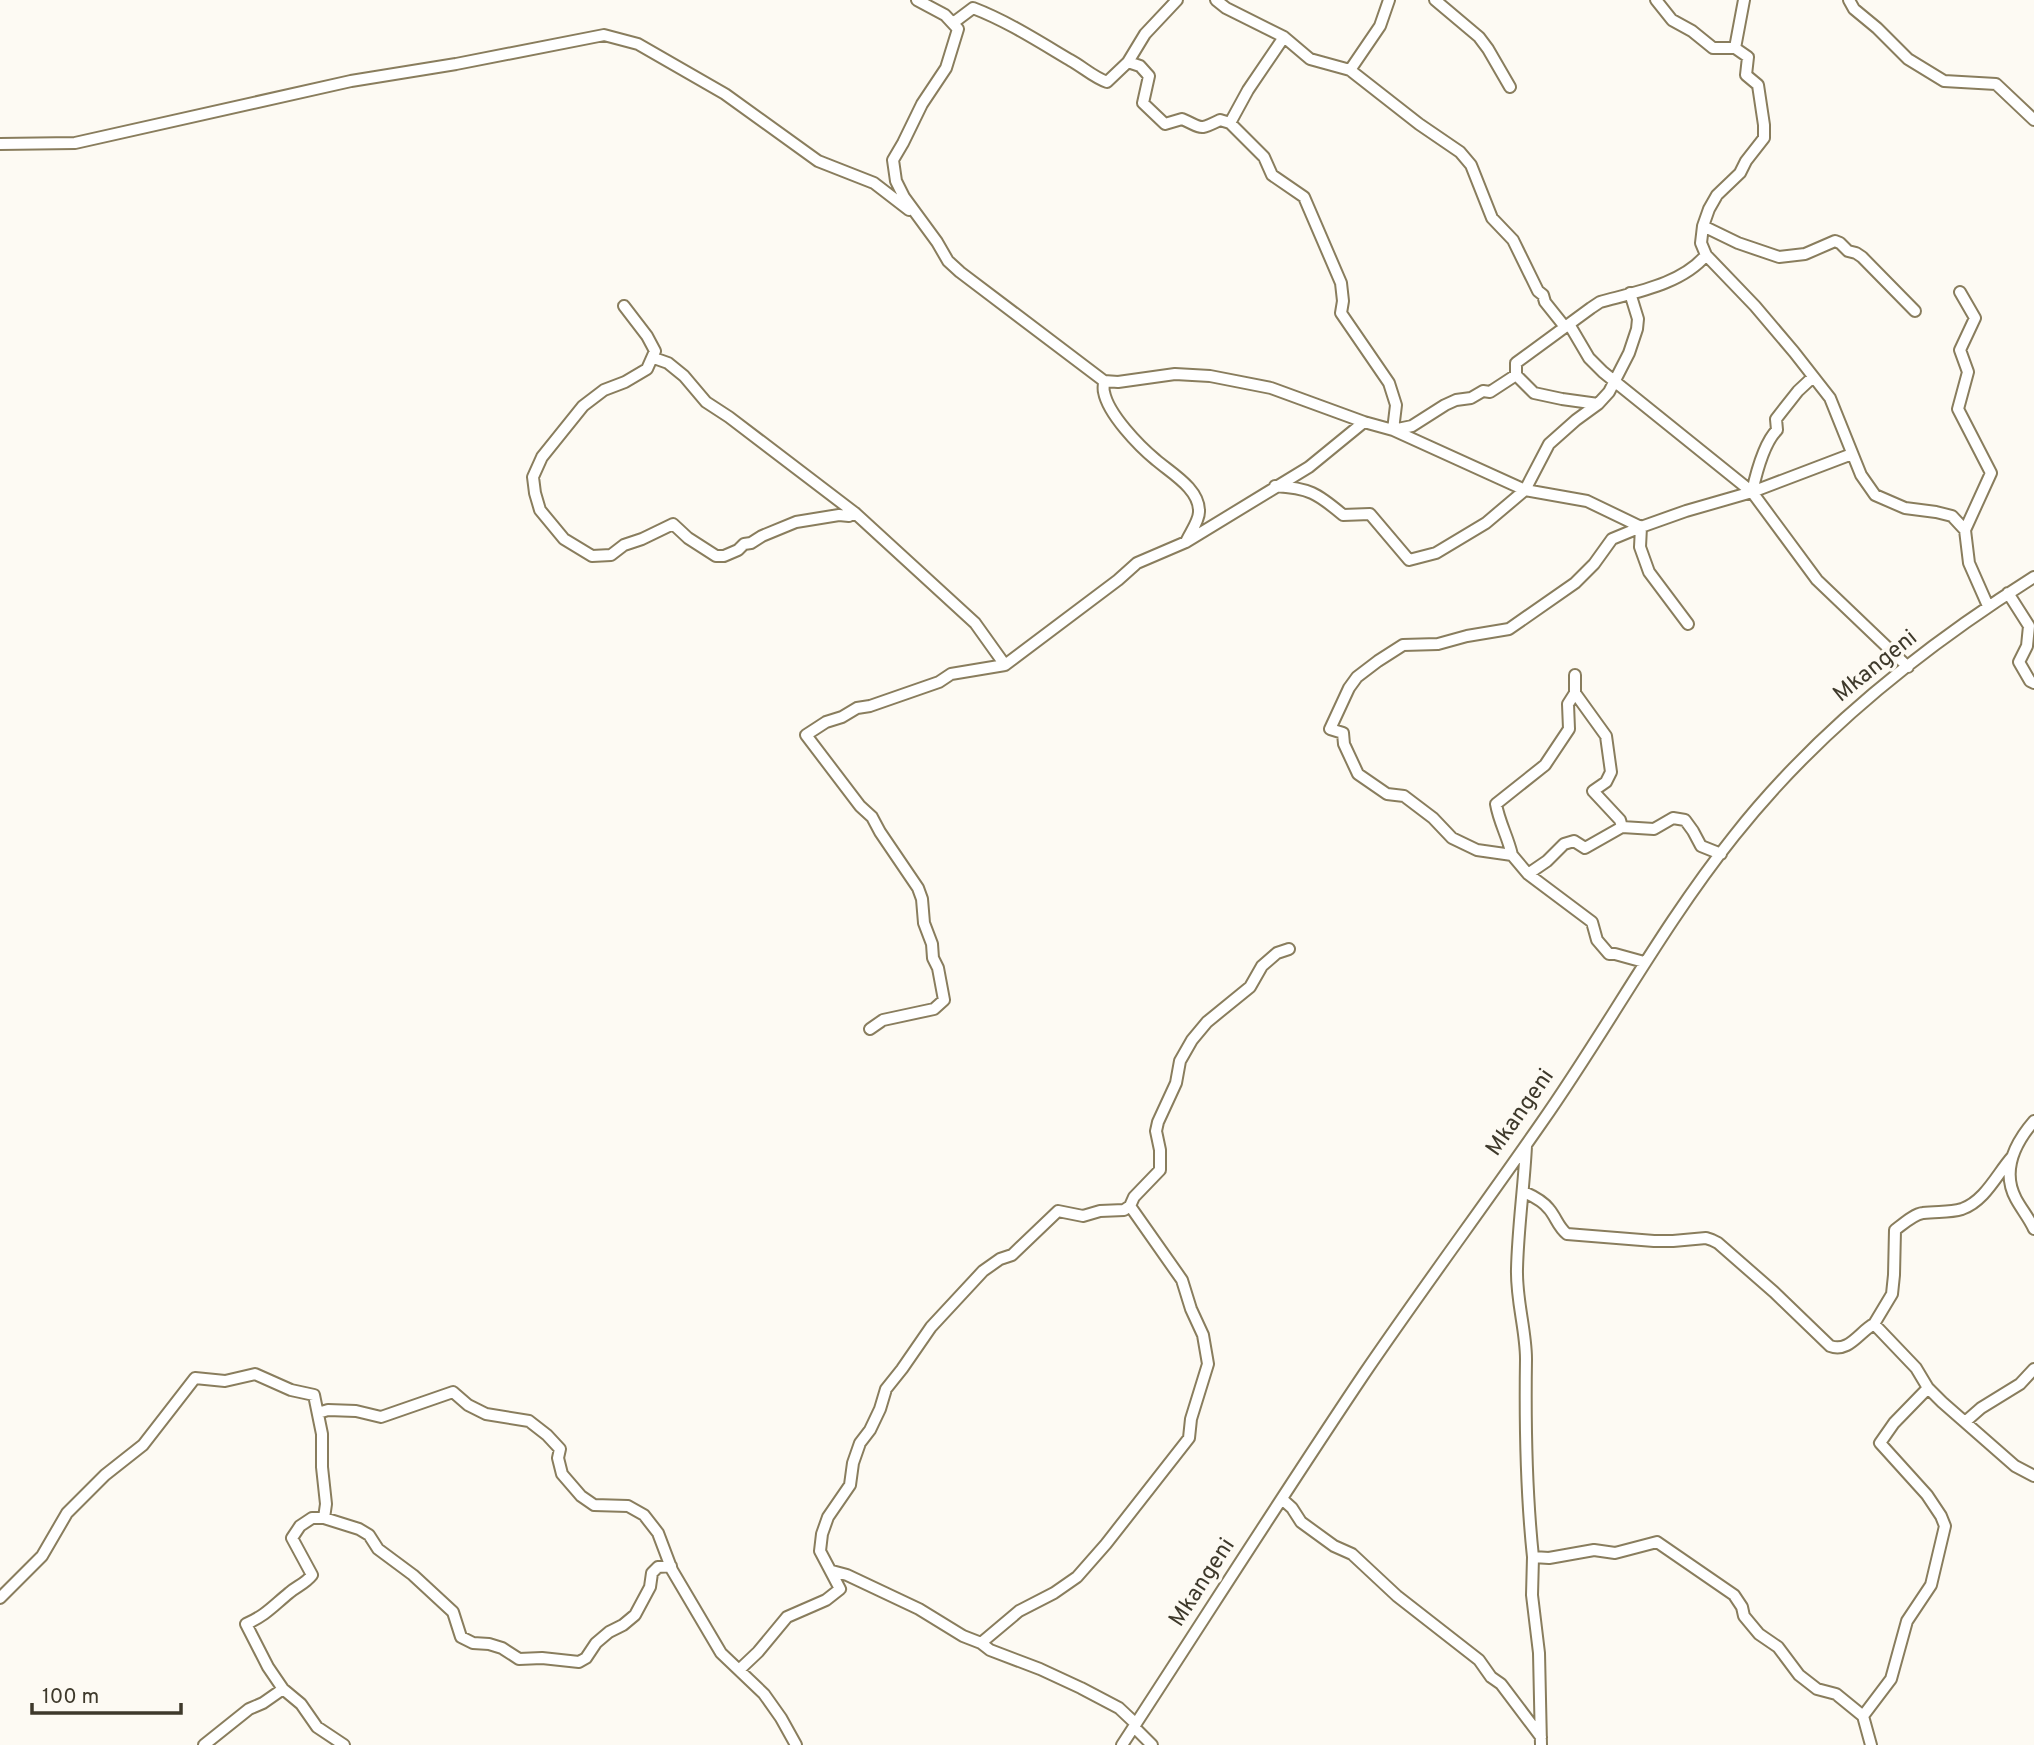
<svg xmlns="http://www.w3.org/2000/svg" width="2034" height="1745" font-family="Overpass,sans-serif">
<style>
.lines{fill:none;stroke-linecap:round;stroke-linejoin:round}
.minor-casing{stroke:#897d5d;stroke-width:14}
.minor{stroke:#fff;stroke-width:10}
.labels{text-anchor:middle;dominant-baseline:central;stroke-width:7;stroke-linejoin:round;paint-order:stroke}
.street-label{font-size:23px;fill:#3e392b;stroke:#fdfaf3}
</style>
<rect width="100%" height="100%" fill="#fdfaf3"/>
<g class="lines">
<defs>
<path id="minor" d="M917,0L945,15L958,29L946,68L922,104L903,143L893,160L896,181L904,197L937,242L948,261L960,272L1104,381L1118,382L1175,374L1210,376L1271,388L1364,422L1393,430L1525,490L1587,501L1641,527L1686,511L1752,492L1852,454
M1216,0L1226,8L1284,37L1310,59L1350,70L1419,124L1460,152L1471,165L1492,218L1513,240L1538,291L1543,295L1545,302L1565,327
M1435,0L1479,37L1488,49L1510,87
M1656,0L1672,20L1692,31L1713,48H1735
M1744,0L1735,48L1748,57L1746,75L1758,85L1764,125V138L1746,161L1740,173L1717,195L1709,209L1703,226L1701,243L1706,255L1755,306L1794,352L1830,398L1861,475L1875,495L1905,508L1936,512L1952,516L1965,530L1969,563L1988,606
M1849,0L1854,9L1877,28L1908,59L1944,81L1996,84L2034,120
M953,23L973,8C1007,21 1038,41 1070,60C1083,67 1093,77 1107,82L1128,62L1145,34L1177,0
M1128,62L1140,66L1149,76L1143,103L1165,124L1182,119C1203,128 1198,131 1220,120L1230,123L1248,90L1284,37
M1350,70L1380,26L1389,0
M1230,123L1264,157L1272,175L1304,197L1341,283L1343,301L1341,313L1389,383L1396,405L1393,430L1412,426L1445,405L1456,400L1471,398L1483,391L1490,392L1516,375L1534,393L1562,399L1598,404
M0,144L75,143L351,81L456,64L604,35L638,44L725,94L818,161L874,183L909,210
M1703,226L1738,243L1779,257L1805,254L1835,241L1840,243L1848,251L1856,253L1862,257L1915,311
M1960,292L1975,318L1960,350L1968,372L1958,409L1991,473L1965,530
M624,306L647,336L655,351L647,369L625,382L604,390L583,406L542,457L533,477L535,493L540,510L564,539L592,556L611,555L624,545L642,539L673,524L688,538L716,556H724L738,550L744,544L751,543L762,536L796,522L839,515L849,516L855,513
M1569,324L1589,358L1603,372L1752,492L1817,580L1908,667
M654,358L668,363L684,376L706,402L729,417L855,513L975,623L1005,665
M1516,375V363L1591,308L1600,302C1636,292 1682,284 1706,255
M1104,381C1104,385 1103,389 1104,392C1108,414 1139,446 1156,460C1171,473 1200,489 1199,512C1199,521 1190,533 1186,542
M1275,486C1309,488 1317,493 1343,515L1370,514L1409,560L1436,553L1486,523L1525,490L1549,444L1576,420L1598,404L1609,392L1629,353L1637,329L1638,319L1630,293
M1752,492C1756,474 1764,443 1777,430L1776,419L1798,391L1813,377
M2008,593L2029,626L2027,646L2019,662L2030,681L2034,683
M1575,693L1606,736L1611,772L1606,782L1593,791L1620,820L1622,827
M1512,855C1508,837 1499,822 1496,804L1545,765L1569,729L1568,704L1575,693V675
M1528,874L1547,861L1564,844L1574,841L1585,848L1622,827L1654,829L1673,818L1685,820L1693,831L1701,846L1721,854
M1644,962L1615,954H1609L1597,940L1592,922L1528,874L1512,855L1477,850L1452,838L1433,818L1404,796L1387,794L1358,774L1344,744L1343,733L1330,729L1349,688L1357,677L1378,661L1403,645L1438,644L1467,636L1509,629L1575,583L1594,564L1612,539L1641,527L1640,547L1649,572L1688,624
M870,1029L883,1020L934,1009L944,1000L938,968L933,958L932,944L924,923L922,899L918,888L880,832L872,817L860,806L806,735L826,722L842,717L857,708L870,706L939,682L951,674L1005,665L1118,580L1137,563L1186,542L1309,467L1364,422
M2034,1121C2015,1143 2001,1171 2016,1199C2022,1210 2029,1218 2034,1229
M1526,1146C1524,1187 1518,1227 1517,1269C1516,1300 1526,1330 1526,1359C1525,1425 1526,1491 1533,1557
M1524,1192C1533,1196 1543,1201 1549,1209C1556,1217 1558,1227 1567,1234L1654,1241H1673L1706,1238L1712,1240L1718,1243L1774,1292L1830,1346C1849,1353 1859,1332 1874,1324L1916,1368L1928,1388L1942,1402L2015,1466L2034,1476
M1874,1324L1892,1294L1894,1275L1895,1230C1903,1224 1914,1214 1923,1213C1937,1211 1949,1213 1962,1209C1985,1201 1997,1174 2012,1157
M318,1413L328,1410L356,1411L381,1417L453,1392L468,1405L486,1414L529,1421L547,1435L560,1449L558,1458L562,1474L581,1496L594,1505L628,1506L644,1515L658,1533L672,1570L721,1653L764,1694L781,1718L796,1745
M1965,1422L1981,1408L2020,1384L2034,1369
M1282,1499L1292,1508L1301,1522L1334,1546L1352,1554L1397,1596L1479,1660L1491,1677L1501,1684L1541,1737
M832,1571L847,1575L919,1609L963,1636L981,1643L990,1650L1040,1669L1081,1688L1119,1708L1136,1724
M0,1598L42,1556L67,1513L105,1475L143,1445L195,1378L225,1381L255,1374L291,1390L314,1395L322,1434V1467L326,1504L324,1518
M981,1643L1019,1611L1054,1593L1077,1577L1106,1544L1189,1438L1191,1419L1208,1364L1203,1335L1191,1309L1182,1280L1130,1206
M739,1670L758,1652L787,1617L826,1600L840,1589L820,1551L822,1534L828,1517L850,1485L853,1463L860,1443L870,1430L880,1409L886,1389L902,1369L931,1327L983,1271L1000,1259L1012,1255L1058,1211L1083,1216L1100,1211L1124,1210L1130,1206L1134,1197L1160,1170V1150L1156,1131L1158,1122L1176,1083L1180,1061L1192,1040L1207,1022L1250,987L1262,966L1277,953L1289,949
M1134,1727L1152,1745
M204,1745L249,1709L263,1703L283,1689
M344,1745L317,1727L301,1704L283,1689L268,1667L246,1624C266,1615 272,1607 289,1593C297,1586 305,1584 312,1575L292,1538L300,1526L312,1518H324L359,1529L369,1535L378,1549L413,1575L453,1612L461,1637L473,1643L489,1644L502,1648L519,1659L542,1658L579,1662L586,1658L596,1643L609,1632L623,1625L635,1615L650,1587L652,1573L658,1567L671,1566
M1122,1745C1203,1621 1282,1496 1364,1374C1422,1289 1483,1207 1542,1122C1608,1028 1662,926 1734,836C1816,732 1923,647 2034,577
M1541,1745L1539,1653L1532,1595L1533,1557L1549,1558L1594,1550L1615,1553L1657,1542L1734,1595L1742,1607L1744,1616L1759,1634L1778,1647L1799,1675L1817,1689L1836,1694L1863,1716
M1871,1745L1863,1716L1891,1679L1907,1621L1931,1585L1945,1526L1941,1516L1927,1495L1880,1443L1894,1423L1928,1388"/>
</defs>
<use href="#minor" class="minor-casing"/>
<use href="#minor" class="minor"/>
</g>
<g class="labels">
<g class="street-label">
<text transform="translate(1876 667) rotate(-39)">Mkangeni</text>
<text transform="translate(1521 1113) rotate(-55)">Mkangeni</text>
<text transform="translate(1203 1583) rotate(-57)">Mkangeni</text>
</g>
</g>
<path d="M32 1703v10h149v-10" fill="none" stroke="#3e392b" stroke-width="3.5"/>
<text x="42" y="1703" font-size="21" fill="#3e392b" stroke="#fdfaf3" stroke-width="5" paint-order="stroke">100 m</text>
</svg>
